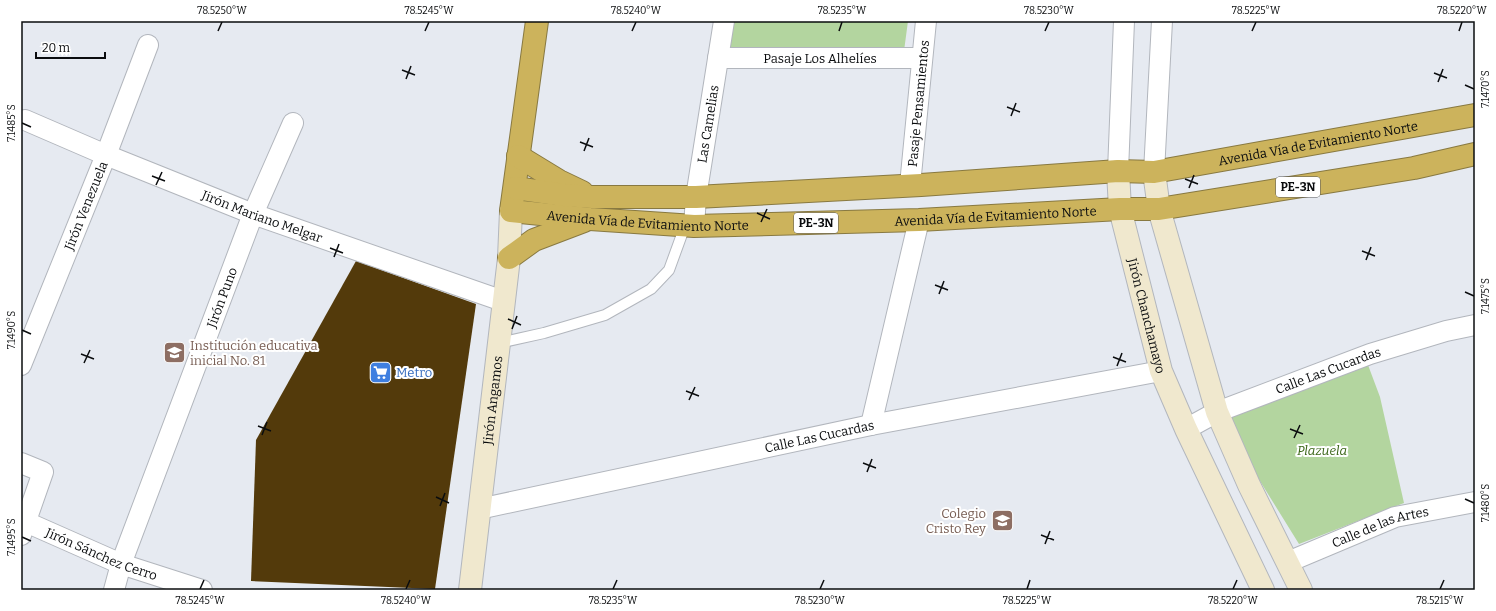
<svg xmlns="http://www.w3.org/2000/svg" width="1496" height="611" font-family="Bitter,serif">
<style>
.green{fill:#b3d59f}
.building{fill:#533a0b}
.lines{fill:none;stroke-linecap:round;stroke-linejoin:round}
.lane-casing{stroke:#b2b6bd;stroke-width:12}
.street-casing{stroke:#b2b6bd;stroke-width:22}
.secondary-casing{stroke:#b2b6bd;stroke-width:24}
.highway-casing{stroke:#887941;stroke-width:24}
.lane{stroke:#fff;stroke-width:10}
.street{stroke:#fff;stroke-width:20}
.secondary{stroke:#f0e8ce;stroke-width:22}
.highway{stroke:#ccb35c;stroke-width:22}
.ticks{fill:none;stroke:#0a0c0e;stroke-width:1.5}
.labels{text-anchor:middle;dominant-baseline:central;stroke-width:4;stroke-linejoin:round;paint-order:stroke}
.shield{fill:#fff;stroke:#545556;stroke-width:1}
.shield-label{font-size:12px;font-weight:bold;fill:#0a0c0e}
.street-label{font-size:13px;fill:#0a0c0e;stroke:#fff}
.education-label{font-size:13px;fill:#785e54;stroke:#fff;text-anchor:start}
.shop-label{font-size:13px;fill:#366cbe;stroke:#fff;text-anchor:start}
.park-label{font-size:13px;font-style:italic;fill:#3a6517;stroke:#fff}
.neatline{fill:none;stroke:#0a0c0e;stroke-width:1.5}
.ticks-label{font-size:10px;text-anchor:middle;fill:#0a0c0e}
</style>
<rect width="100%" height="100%" fill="#e6eaf1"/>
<path class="green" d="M728,21H908L904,51H723Z
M1365,357L1380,397L1404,503L1299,544L1255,473L1227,414Z"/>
<path class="building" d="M356,261L476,304L435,589L251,581L256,440Z"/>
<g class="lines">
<defs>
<path id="lane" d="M499,343L544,333L605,315L651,289L669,270L685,226"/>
<g id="street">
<path id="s1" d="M718,58H922"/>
<path id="s2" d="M25,120L106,155L253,214L503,301"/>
<path d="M1118,171L1124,21"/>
<path d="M1154,172L1162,21"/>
<path id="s3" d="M910,185L926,21"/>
<path id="s4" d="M694,226L696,197L724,21"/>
<path id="s5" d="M21,365L106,155L148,45"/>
<path d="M871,425L919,220"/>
<path id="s6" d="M1186,429L1217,412L1370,354L1446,331L1475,325"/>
<path d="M21,463L43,472L21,535"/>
<path id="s7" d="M479,509L871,425L1161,371"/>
<path id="s8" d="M26,522L121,564L202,590"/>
<path id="s9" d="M1288,562L1395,517L1475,502"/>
<path id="s10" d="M114,590L121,564L253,214L293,123"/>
</g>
<g id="secondary">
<path id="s11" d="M1118,171L1120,209L1161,371L1186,429L1263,590"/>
<path d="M1154,172L1159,209L1217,412L1249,485L1301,590"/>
<path id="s12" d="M470,590L509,258L511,211"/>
</g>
<g id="highway">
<path id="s13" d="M537,21L511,211L590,219L694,226L919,220L1120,209H1159L1414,168L1475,154"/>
<path d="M518,156L559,181L582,192"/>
<path id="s14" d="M515,188L564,195L592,197H696L921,185L1118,171L1154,172L1475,115"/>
<path d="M509,258L534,240L584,221"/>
</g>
</defs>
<use href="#lane" class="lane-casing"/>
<use href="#street" class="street-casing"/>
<use href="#secondary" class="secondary-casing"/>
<use href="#highway" class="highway-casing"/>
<use href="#lane" class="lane"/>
<use href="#street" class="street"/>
<use href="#secondary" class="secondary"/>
<use href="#highway" class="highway"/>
</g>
<path class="ticks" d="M218,31L222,22M425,31L429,22M632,31L636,22M839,31L842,22M1045,31L1049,22M1252,31L1256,22M1459,31L1462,22M402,70L415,75M1434,73L1447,78M406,79L411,66M1438,82L1443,69M1465,85L1474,89M1007,107L1020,112M1011,116L1016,103M22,123L31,127M580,142L593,147M584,151L589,138M152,176L165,181M1185,179L1198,184M156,185L162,172M1189,188L1194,175M757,213L770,219M761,222L767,209M330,248L343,253M1362,251L1375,256M334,257L339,244M1366,260L1371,247M935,285L948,290M1465,292L1474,296M939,294L944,281M508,319L521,325M512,329L517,316M22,330L31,334M81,354L94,359M1113,357L1126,362M84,363L90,350M1117,366L1122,353M686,391L699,396M689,400L695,387M258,426L271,431M1290,429L1303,434M262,435L267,422M1294,438L1300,425M863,463L876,468M867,472L872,459M436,497L449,503M1465,499L1474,503M440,506L445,493M1041,535L1054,540M22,537L31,541M1045,544L1050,531M200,589L204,580M406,589L410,580M613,589L617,580M820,589L824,580M1027,589L1030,580M1233,589L1237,580M1440,589L1444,580"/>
<defs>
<symbol id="school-square" viewBox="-11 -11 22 22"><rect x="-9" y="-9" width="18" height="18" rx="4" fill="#8d6e63" stroke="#fff"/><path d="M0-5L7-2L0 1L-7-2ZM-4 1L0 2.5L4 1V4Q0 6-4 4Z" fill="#fff"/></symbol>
<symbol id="supermarket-square" viewBox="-11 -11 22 22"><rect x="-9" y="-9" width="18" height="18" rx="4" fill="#3f7fe0" stroke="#fff"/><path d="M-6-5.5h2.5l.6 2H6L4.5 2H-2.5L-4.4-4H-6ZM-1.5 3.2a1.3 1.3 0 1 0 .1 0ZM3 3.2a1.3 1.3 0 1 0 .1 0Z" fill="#fff"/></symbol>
<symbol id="university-square" viewBox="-11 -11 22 22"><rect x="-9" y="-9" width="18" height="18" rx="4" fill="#8d6e63" stroke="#fff"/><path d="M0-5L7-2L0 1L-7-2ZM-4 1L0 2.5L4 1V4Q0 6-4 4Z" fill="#fff"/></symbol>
</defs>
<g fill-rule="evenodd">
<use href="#school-square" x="162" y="340" width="25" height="25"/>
<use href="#supermarket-square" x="368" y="360" width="25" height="25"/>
<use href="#university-square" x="990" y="508" width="25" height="25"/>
</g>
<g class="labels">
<g class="shield">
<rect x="1276" y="177" width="44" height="20" rx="3"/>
<rect x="794" y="213" width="44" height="20" rx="3"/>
</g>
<g class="shield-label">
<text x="1298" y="187">PE-3N</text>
<text x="816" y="223">PE-3N</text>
</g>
<g class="street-label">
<text stroke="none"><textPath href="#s1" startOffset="102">Pasaje Los Alhelíes</textPath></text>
<text stroke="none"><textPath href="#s3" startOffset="82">Pasaje Pensamientos</textPath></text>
<text stroke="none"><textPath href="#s4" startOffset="103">Las Camelias</textPath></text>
<text stroke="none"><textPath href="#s14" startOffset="807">Avenida Vía de Evitamiento Norte</textPath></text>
<text stroke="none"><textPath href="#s5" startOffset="172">Jirón Venezuela</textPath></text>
<text stroke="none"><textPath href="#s2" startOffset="256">Jirón Mariano Melgar</textPath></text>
<text stroke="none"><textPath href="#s13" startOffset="677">Avenida Vía de Evitamiento Norte</textPath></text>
<text stroke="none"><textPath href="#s13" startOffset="329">Avenida Vía de Evitamiento Norte</textPath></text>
<text stroke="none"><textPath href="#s10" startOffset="312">Jirón Puno</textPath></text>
<text stroke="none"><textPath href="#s11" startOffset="148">Jirón Chanchamayo</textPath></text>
<text stroke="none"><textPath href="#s6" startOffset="154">Calle Las Cucardas</textPath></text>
<text stroke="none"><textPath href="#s12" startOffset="191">Jirón Angamos</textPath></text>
<text stroke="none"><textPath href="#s7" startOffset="348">Calle Las Cucardas</textPath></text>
<text stroke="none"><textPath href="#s9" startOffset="99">Calle de las Artes</textPath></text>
<text stroke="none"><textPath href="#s8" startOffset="82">Jirón Sánchez Cerro</textPath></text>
</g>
<g class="education-label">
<text x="190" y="345">Institución educativa<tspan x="190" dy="15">inicial No. 81</tspan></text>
<text x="986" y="513" text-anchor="end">Colegio<tspan x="986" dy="15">Cristo Rey</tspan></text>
</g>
<g class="shop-label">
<text x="396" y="372">Metro</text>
</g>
<g class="park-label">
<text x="1322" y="450">Plazuela</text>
</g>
</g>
<rect width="1496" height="611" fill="none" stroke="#ffffff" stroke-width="44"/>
<path d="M36 52v6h69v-6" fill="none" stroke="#0a0c0e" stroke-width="2"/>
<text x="42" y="52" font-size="12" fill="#0a0c0e" stroke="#ffffff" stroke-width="3" paint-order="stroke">20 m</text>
<rect x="22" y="22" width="1452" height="567" class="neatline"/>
<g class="ticks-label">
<text x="222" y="14">78.5250°W</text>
<text x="429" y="14">78.5245°W</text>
<text x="636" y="14">78.5240°W</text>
<text x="842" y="14">78.5235°W</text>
<text x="1049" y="14">78.5230°W</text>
<text x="1256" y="14">78.5225°W</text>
<text x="1462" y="14">78.5220°W</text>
<text transform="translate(1485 89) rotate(-90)" y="4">7.1470°S</text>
<text transform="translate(11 123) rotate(-90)" y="4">7.1485°S</text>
<text transform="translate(1485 296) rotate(-90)" y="4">7.1475°S</text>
<text transform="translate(11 330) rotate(-90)" y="4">7.1490°S</text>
<text transform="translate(1485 503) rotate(-90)" y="4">7.1480°S</text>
<text transform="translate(11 537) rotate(-90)" y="4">7.1495°S</text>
<text x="200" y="604">78.5245°W</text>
<text x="406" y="604">78.5240°W</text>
<text x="613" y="604">78.5235°W</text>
<text x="820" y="604">78.5230°W</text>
<text x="1027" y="604">78.5225°W</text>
<text x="1233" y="604">78.5220°W</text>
<text x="1440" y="604">78.5215°W</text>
</g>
</svg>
